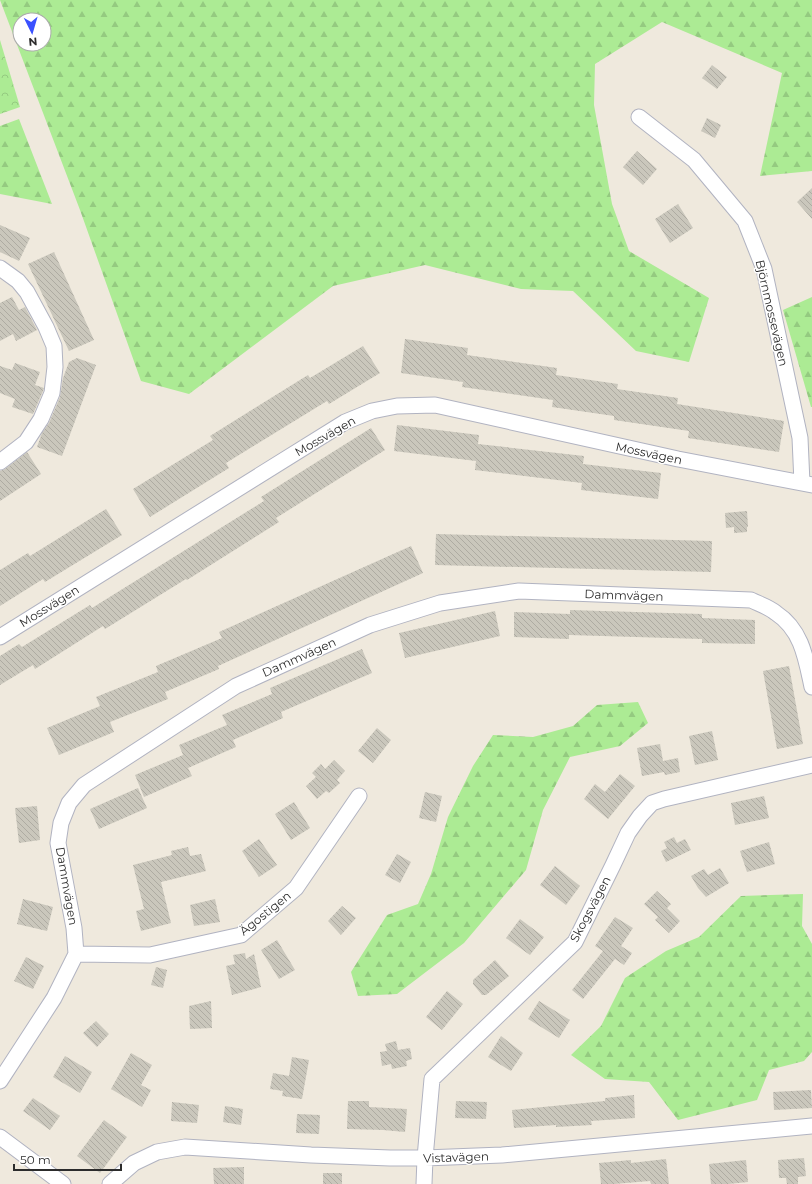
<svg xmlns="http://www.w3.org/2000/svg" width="812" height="1184" font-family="Montserrat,sans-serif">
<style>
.forest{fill:url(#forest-firs);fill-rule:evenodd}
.park{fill:url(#park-crowns)}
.building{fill:url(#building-back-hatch)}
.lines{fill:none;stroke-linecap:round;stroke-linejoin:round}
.minor-casing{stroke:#b1b3c1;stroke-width:17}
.minor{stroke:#fff;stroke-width:15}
.labels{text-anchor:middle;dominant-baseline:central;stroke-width:3;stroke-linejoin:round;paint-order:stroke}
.street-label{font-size:12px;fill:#2c2c2c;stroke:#fff}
</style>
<defs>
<pattern id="forest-firs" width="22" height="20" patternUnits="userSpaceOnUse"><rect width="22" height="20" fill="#aceb94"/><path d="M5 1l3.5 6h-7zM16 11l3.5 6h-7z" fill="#94ca80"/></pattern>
<pattern id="park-crowns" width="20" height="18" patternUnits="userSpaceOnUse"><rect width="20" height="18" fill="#aceb94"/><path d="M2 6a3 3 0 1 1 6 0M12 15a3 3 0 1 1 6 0" fill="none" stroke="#94ca80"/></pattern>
<pattern id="building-back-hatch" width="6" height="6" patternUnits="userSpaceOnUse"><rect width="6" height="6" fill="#cac7bc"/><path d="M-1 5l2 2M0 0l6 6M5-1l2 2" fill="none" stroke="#aeaba2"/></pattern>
</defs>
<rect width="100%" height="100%" fill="#efe9dd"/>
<path class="forest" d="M0,0H812V171L760,176L782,73L662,22L595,64L594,105L612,204L629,251L709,298L689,362L636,351L573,291L521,289L425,265L333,286L189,394L141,381L80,210ZM20,20H44V44H20Z
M19,119L52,204L0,194V126Z
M812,297V407H811L783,310Z
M638,702L648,723L620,746L570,757L543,810L526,870L464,943L397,994L358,996L351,972L387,915L418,904L431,874L448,817L473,766L493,735L533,737L573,726L597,705Z
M803,894L802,926L812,944V1052L804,1061L769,1070L757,1100L678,1120L649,1082L605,1079L571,1055L601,1026L625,978L666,951L699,937L741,896Z"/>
<path class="park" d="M0,40L20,107L0,114Z"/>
<path class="building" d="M712,65L727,77L717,89L702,78Z
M707,118L721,125L715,138L701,131Z
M637,151L657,169L643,185L623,167Z
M812,188V219L797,202Z
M678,204L693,228L670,243L655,219Z
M0,225L30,238L19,261L0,252Z
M54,252L94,340L69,351L28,264Z
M12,297L19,310L25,307L37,330L16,341L13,334L0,341V303Z
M405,339L468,348L467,355L557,368L556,375L618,384L617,389L678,398L677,404L784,421L779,452L688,438L689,431L614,420V416L552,407L553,400L462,387L463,382L401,373Z
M363,346L380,373L329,404L327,401L226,463L229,468L150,517L133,489L213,440L210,436L308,375L310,378Z
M77,358L96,365L62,456L37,447L42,433L49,423L60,397L63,378L69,362Z
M15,363L40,372L35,385L44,388L43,391L33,414L12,407L15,399L0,393V366L12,370Z
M397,425L479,435L478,444L584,456L583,464L661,473L658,499L581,490L582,483L475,470L476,461L394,451Z
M371,428L385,450L276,518L279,522L187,580L186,579L105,629L103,626L35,669L33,665L0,685V656L19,644L22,647L90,605L92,608L264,501L261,497Z
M27,452L41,474L0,501V471L5,469Z
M106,509L122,535L45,582L43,579L0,606V570L28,553L30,556Z
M747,511L748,527H747V532L734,533V527L726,528L725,513Z
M436,534L712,541L711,572L435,565Z
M411,546L423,573L218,666L219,669L165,692L168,699L110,722L114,732L59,755L47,728L100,706L96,697L158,672L156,666L222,638L219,632Z
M570,610L702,614V618L755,620V644L702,643V639L569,635V639L514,637V612L570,614Z
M495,611L500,636L405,658L399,633Z
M362,649L372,673L281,712L283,718L233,740L236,747L188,768L192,776L144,797L135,775L183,755L179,745L227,725L222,715L272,694L270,688Z
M789,666L803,744L777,749L763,671Z
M377,728L391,740L373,763L358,751Z
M712,731L718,760L695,765L689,736Z
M660,744L663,761L678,758L680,772L665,775L664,772L642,776L637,748Z
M334,760L345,771L337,780L340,783L329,793L326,791L317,799L306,786L316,777L312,773L321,764L325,769Z
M620,774L635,786L608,819L584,799L595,784L605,792Z
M138,788L147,808L99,829L90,809Z
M425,792L442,796L436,822L419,818Z
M764,796L769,818L735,825L731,803Z
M294,802L310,828L291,840L275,814Z
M37,806L40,840L19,843L15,808Z
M674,837L677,843L685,839L691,850L666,862L661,851L667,848L664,842Z
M259,839L277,865L259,877L242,851Z
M769,842L775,864L747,872L740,851Z
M188,847L190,856L201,854L206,871L161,882L171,923L141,931L136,911L144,909L133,865L172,855L171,851Z
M397,854L411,862L400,883L385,875Z
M555,866L580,886L566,905L540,885Z
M720,868L729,883L706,897L698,888L691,876L704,869L708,875Z
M657,891L671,904L667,908L680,921L669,933L655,920L658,917L644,904Z
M23,899L53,907L47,931L17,924Z
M215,899L220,922L194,926L190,905Z
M342,906L356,918L341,935L328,921Z
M615,917L633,928L621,946L632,953L624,965L615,959L583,999L572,990L603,951L595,946Z
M520,919L544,937L530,955L506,938Z
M277,940L295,970L279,979L261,950Z
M245,953L246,959L254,954L261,987L232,995L226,966L235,964L233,955Z
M26,957L44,966L33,989L14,981Z
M495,960L509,976L486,995H482L473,984V980Z
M156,967L167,970L163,988L151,985Z
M447,991L463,1004L442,1030L426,1017Z
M211,1001L212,1028L190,1029L189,1006Z
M539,1001L570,1020L559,1038L528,1019Z
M96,1021L109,1034L97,1047L83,1033Z
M501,1036L523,1053L511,1071L488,1057Z
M396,1041L398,1050L410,1048L412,1059L406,1061L407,1066L392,1069L391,1064L382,1066L380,1052L387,1051L385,1044Z
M131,1053L152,1065L141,1085L151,1090L142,1107L111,1089Z
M65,1056L92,1072L80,1093L53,1077Z
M292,1057L309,1060L302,1099L282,1096L283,1091L270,1089L273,1073L289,1076Z
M811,1090L812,1108L774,1110L773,1092Z
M634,1095L635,1118L591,1121L592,1125L556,1127V1125L514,1128L512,1110L605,1101V1098Z
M33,1098L60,1116L50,1130L23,1111Z
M348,1101H369V1107L407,1109L405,1132L383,1130L347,1129Z
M456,1101L487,1102L486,1119L455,1118Z
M172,1102L199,1105L197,1123L171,1121Z
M225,1106L243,1109L241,1125L223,1122Z
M297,1114L320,1115L319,1134L296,1133Z
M104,1120L127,1137L100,1173L77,1156Z
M804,1158L806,1176L798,1177V1184H787L786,1178H779L778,1160Z
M666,1159L669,1184H651L650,1181L614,1184H601L599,1163L631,1160V1163Z
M746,1160L748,1182L728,1184H711L709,1164Z
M244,1167V1184H214L213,1168Z
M323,1173H342V1184H323Z"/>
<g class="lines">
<defs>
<path id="minor" d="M639,117L694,160L745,221L764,269L800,438L802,483
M0,268L18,281L27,292L46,327L54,346L55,367L52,393L41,419L26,442L0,462
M0,637L345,422L372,411L397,406L435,405L678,459L812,485
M76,954L150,955L241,935L296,888L359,796
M0,1081L54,998L76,954L74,928L58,843L61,823L69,803L84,785L236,686L370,625L440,603L519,591L751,600C759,604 769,607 776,613C802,630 806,659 812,687
M0,1137L63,1184
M110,1184L134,1163L157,1152L185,1147L311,1155L390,1158H425L502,1155L812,1126
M424,1184L425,1158L432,1079L575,942L613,865L628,833L640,816L652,803L664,799L812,765"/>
</defs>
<use href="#minor" class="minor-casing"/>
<use href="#minor" class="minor"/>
</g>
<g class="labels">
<g class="street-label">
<text transform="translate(772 313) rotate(77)">Björnmossevägen</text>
<text transform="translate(325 436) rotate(-30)">Mossvägen</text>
<text transform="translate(649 453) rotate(12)">Mossvägen</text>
<text transform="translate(624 595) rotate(2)">Dammvägen</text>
<text transform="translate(49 606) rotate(-32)">Mossvägen</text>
<text transform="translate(299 657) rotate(-24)">Dammvägen</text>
<text transform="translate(67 886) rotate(80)">Dammvägen</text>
<text transform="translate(590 909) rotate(-62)">Skogsvägen</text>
<text transform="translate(265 913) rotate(-39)">Ägostigen</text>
<text transform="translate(456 1157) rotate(-2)">Vistavägen</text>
</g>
</g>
<g transform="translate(32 32) rotate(175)"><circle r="19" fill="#ffffff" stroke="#ababab"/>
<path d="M0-3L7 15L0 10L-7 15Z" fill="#3a51ff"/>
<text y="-6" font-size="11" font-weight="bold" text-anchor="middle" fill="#2c2c2c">N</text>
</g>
<path d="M14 1164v6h107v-6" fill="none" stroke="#2c2c2c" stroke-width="2"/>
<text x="20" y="1164" font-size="12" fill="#2c2c2c" stroke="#ffffff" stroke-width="3" paint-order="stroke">50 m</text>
</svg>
